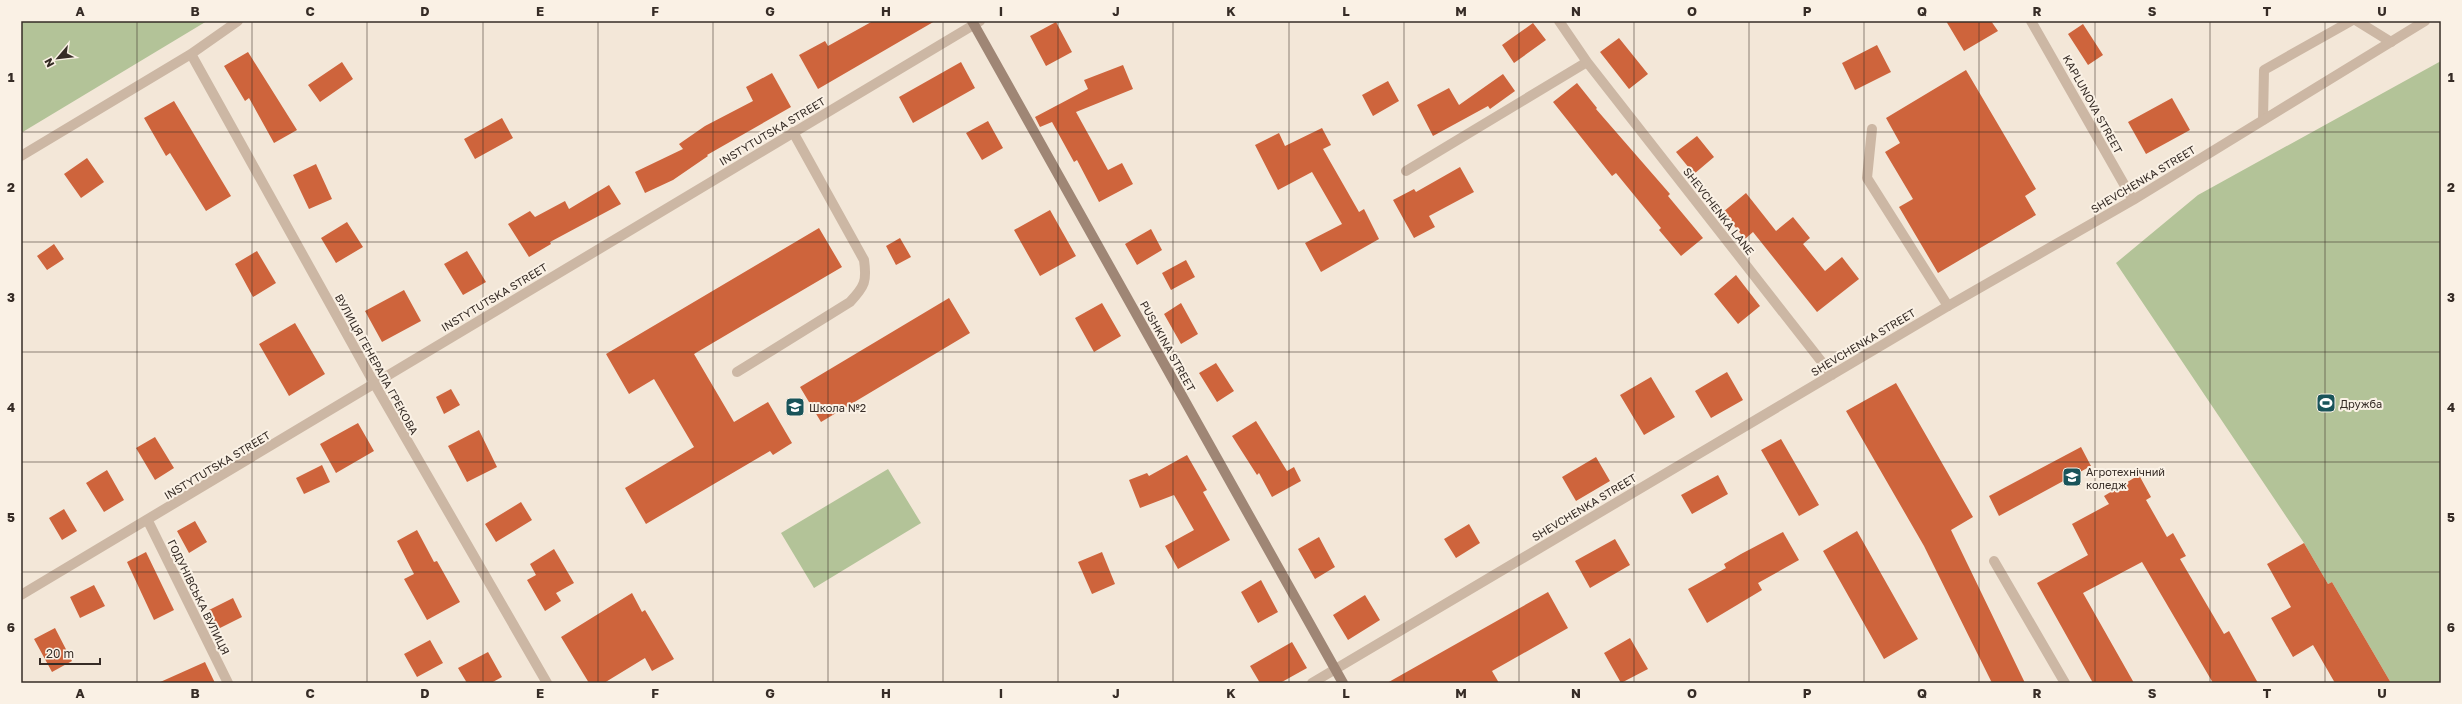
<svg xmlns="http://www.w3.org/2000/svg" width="2462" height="704" font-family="'Golos Text',sans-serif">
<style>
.green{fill:#b3c398}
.building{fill:#ce643c}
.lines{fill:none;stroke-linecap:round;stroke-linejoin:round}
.lane{stroke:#ccb7a4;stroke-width:10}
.street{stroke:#ccb7a4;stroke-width:10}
.secondary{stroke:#9f8675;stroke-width:10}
.grid{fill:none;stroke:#362c26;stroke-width:1;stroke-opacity:0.55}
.labels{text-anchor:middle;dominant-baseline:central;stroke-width:4;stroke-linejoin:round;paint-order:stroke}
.street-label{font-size:11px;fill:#362c26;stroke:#faf1e5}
.poi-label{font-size:11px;fill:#362c26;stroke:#faf1e5;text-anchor:start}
.neatline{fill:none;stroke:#362c26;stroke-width:1.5}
.grid-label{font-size:13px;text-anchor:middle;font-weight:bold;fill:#362c26}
</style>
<rect width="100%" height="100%" fill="#f3e7d8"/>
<path class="green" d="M21,21H207L21,133Z
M2441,61V683H2391L2332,582L2328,584L2304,543L2116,263L2198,195Z
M888,469L921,523L814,588L781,533Z"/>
<path class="building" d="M873,21H935L818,89L799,55L825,41L828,46Z
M1946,21H1991L1998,31L1964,51Z
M1056,22L1072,52L1046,66L1030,36Z
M1533,23L1546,40L1514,63L1502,45Z
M2083,24L2103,55L2088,65L2068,34Z
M1619,38L1648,74L1629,89L1600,52Z
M1877,45L1891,72L1855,90L1842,63Z
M248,52L297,130L274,143L249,98L245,101L224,66Z
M342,62L353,79L320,102L308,85Z
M961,62L975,88L913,123L899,97Z
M1123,65L1133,89L1076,112L1108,170L1122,163L1133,184L1099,202L1077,160L1074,162L1052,122L1040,127L1035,117L1088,89L1084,80Z
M1966,70L2036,189L2025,196L2036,215L1938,273L1899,207L1913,199L1885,152L1900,143L1886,118Z
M772,73L791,107L707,155L708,156L673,180L645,193L635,172L683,149L679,144L705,126L753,101L746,87Z
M1503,74L1515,91L1490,109L1488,106L1433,136L1417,105L1449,88L1459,105Z
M1388,81L1399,101L1373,116L1362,95Z
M1577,83L1597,108L1596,109L1670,194L1668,196L1703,238L1681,256L1659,230L1661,228L1616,173L1612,176L1553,102Z
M2172,98L2190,130L2146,154L2128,122Z
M174,101L231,196L206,211L170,153L166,156L144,118Z
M502,118L513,138L475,159L464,139Z
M988,121L1003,148L982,160L966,133Z
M1322,128L1331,145L1323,149L1359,212L1364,209L1379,239L1321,272L1305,243L1342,224L1312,172L1278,190L1255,145L1279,133L1285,146Z
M1697,136L1714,157L1694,174L1676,152Z
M87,158L104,182L81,198L64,174Z
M316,164L332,199L309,209L293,175Z
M1460,167L1474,192L1429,216L1435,227L1414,238L1393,200L1414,189L1416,192Z
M609,185L621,204L550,242L551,244L529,257L508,224L530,211L535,217L565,201L569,209Z
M1746,193L1776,231L1793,217L1810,238L1803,244L1825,271L1842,257L1859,279L1817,312L1753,232L1745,239L1723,212Z
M1050,210L1076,256L1040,276L1014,230Z
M347,222L363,247L336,263L321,238Z
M819,228L842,267L694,354L734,422L768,402L792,443L773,455L770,451L646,524L625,488L694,447L654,379L629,394L606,354Z
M1151,229L1162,250L1137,265L1125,244Z
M900,238L911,257L896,265L886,246Z
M54,244L64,259L47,270L37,256Z
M257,251L276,283L253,297L235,264Z
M467,251L486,282L463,295L444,264Z
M1186,260L1195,277L1171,290L1162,273Z
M1736,275L1760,306L1738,324L1714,294Z
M404,290L421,321L382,342L365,311Z
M949,298L970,333L821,422L800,387Z
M1102,303L1121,336L1094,352L1075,318Z
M1181,303L1198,334L1181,344L1164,314Z
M295,323L325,374L289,396L259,344Z
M1216,363L1234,391L1217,402L1199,373Z
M1727,372L1743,400L1711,418L1695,391Z
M1651,377L1675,417L1644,435L1620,395Z
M1896,383L1973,517L1951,530L2025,683H1992L1924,546L1846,411Z
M451,389L460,405L444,414L436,397Z
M1256,421L1287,471L1294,467L1301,481L1272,497L1259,473L1257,475L1232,436Z
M358,423L374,451L336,473L320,444Z
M479,430L497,467L467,482L448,446Z
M155,437L174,468L155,480L136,448Z
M1781,439L1819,505L1799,516L1761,450Z
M2081,447L2091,466L1999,516L1989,496Z
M1187,455L1207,490L1203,492L1230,540L1178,569L1165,546L1194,530L1174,495L1140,508L1129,480L1147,473L1149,476Z
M1596,457L1610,481L1576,501L1562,477Z
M322,465L330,482L304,494L296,478Z
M107,470L124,500L104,512L86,483Z
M1718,475L1728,494L1692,514L1681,495Z
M2139,475L2151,497L2146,500L2167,537L2173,533L2186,556L2180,559L2224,634L2229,631L2258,683H2213L2142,562L2083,593L2134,683H2093L2037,583L2088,555L2072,524L2109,504L2104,496Z
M521,502L532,520L496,542L485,524Z
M64,509L77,531L62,540L49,518Z
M195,521L207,542L189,553L177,531Z
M1469,524L1480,543L1456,558L1444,539Z
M417,530L434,562L437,561L460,602L427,620L404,579L414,574L397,541Z
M1857,531L1918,639L1884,659L1823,551Z
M1783,532L1799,560L1758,583L1762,590L1707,623L1688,589L1726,568L1724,564L1741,554Z
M1319,537L1335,567L1315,579L1298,549Z
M1615,539L1630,565L1590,588L1575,561Z
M2304,543L2328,584L2332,582L2391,683H2335L2313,645L2293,657L2271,618L2291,607L2267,564Z
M554,549L574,583L556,593L561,601L545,611L527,580L536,575L530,564Z
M146,552L174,610L154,620L127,562Z
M1102,552L1115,584L1092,594L1078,562Z
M1261,580L1278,612L1258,623L1241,592Z
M94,585L105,606L80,618L70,597Z
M1548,592L1568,628L1492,671L1499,683H1387Z
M632,593L642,612L645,610L674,659L652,671L645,658L604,683H589L561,637Z
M1365,595L1380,620L1348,640L1333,615Z
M233,598L242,617L218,629L209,610Z
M55,628L72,661L52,672L34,639Z
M1630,638L1648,669L1621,683L1604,653Z
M430,640L443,663L417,677L404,654Z
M1292,642L1307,668L1280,683H1260L1250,666Z
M488,652L502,677L491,683H467L458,668Z
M205,662L215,683H158Z"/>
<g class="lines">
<path class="lane" d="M2357,21L2391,42
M2263,120L2264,70L2351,21
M1872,129L1867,178L1948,306
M737,372L850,302C865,286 867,281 864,260L793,132
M1994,561L2065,683"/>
<path class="street" d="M1559,21L1587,62L1832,375
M2031,21L2133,200
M191,54L374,383L547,683
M21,156L191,54L238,21
M1406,171L1587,62
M148,521L228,683
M21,595L980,21
M1312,683L1948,306L2133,200L2425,21"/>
<path class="secondary" d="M972,21L1343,683"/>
</g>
<path class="grid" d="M137,21V683M252,21V683M367,21V683M483,21V683M598,21V683M713,21V683M828,21V683M943,21V683M1058,21V683M1173,21V683M1289,21V683M1404,21V683M1519,21V683M1634,21V683M1749,21V683M1864,21V683M1979,21V683M2095,21V683M2210,21V683M2325,21V683M21,132H2441M21,242H2441M21,352H2441M21,462H2441M21,572H2441"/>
<defs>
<symbol id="stadium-square" viewBox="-11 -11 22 22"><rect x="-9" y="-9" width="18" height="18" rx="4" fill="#19545a" stroke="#faf1e5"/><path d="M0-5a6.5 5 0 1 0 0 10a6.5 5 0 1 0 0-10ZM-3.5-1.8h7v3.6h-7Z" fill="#fff"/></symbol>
<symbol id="school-square" viewBox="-11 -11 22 22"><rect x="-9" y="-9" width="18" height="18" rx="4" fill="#19545a" stroke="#faf1e5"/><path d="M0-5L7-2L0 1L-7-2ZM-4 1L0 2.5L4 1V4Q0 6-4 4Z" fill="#fff"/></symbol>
<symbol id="university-square" viewBox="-11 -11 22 22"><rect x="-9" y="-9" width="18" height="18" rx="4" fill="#19545a" stroke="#faf1e5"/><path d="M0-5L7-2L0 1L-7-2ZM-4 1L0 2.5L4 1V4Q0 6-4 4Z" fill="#fff"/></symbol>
</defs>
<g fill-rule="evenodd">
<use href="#stadium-square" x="2315" y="392" width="22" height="22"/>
<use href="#school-square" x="784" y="396" width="22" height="22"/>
<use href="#university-square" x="2061" y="466" width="22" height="22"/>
</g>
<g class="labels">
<g class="street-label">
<text transform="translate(2093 104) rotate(61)">KAPLUNOVA STREET</text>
<text transform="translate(772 131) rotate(-31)">INSTYTUTSKA STREET</text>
<text transform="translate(2143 179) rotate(-31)">SHEVCHENKA STREET</text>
<text transform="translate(1719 211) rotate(52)">SHEVCHENKA LANE</text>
<text transform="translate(494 297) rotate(-31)">INSTYTUTSKA STREET</text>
<text transform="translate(1863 342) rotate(-31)">SHEVCHENKA STREET</text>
<text transform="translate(1168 346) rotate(61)">PUSHKINA STREET</text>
<text transform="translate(377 364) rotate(61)">ВУЛИЦЯ ГЕНЕРАЛА ГРЕКОВА</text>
<text transform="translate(217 465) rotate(-31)">INSTYTUTSKA STREET</text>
<text transform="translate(1584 507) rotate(-31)">SHEVCHENKA STREET</text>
<text transform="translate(199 597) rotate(64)">ГОДУНІВСЬКА ВУЛИЦЯ</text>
</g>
<g class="poi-label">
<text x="2340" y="403">Дружба</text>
<text x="809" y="407">Школа №2</text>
<text x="2086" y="471">Агротехнічний<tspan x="2086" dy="13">коледж</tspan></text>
</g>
</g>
<rect width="2462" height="704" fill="none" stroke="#faf1e5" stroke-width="44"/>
<g transform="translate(58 58) rotate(242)" stroke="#faf1e5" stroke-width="3" paint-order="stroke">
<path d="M0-3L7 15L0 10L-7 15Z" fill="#362c26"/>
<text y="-6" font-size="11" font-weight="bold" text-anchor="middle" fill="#362c26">N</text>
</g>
<path d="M40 658v6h60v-6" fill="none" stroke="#362c26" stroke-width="2"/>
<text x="46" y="658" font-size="12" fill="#362c26" stroke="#faf1e5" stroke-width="3" paint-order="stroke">20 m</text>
<rect x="22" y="22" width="2418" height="660" class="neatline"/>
<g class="grid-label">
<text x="80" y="16">A</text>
<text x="195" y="16">B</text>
<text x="310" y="16">C</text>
<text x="425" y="16">D</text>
<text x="540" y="16">E</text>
<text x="655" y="16">F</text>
<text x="770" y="16">G</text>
<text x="886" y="16">H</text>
<text x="1001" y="16">I</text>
<text x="1116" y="16">J</text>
<text x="1231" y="16">K</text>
<text x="1346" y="16">L</text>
<text x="1461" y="16">M</text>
<text x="1576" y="16">N</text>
<text x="1692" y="16">O</text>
<text x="1807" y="16">P</text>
<text x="1922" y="16">Q</text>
<text x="2037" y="16">R</text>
<text x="2152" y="16">S</text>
<text x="2267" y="16">T</text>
<text x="2382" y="16">U</text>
<text x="11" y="82">1</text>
<text x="2451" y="82">1</text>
<text x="11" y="192">2</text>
<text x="2451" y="192">2</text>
<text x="11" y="302">3</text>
<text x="2451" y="302">3</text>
<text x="11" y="412">4</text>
<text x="2451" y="412">4</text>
<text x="11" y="522">5</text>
<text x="2451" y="522">5</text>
<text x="11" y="632">6</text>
<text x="2451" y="632">6</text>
<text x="80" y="698">A</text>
<text x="195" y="698">B</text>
<text x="310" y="698">C</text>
<text x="425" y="698">D</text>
<text x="540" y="698">E</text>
<text x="655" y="698">F</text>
<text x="770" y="698">G</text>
<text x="886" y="698">H</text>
<text x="1001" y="698">I</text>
<text x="1116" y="698">J</text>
<text x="1231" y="698">K</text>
<text x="1346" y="698">L</text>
<text x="1461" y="698">M</text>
<text x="1576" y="698">N</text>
<text x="1692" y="698">O</text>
<text x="1807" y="698">P</text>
<text x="1922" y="698">Q</text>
<text x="2037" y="698">R</text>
<text x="2152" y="698">S</text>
<text x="2267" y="698">T</text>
<text x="2382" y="698">U</text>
</g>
</svg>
